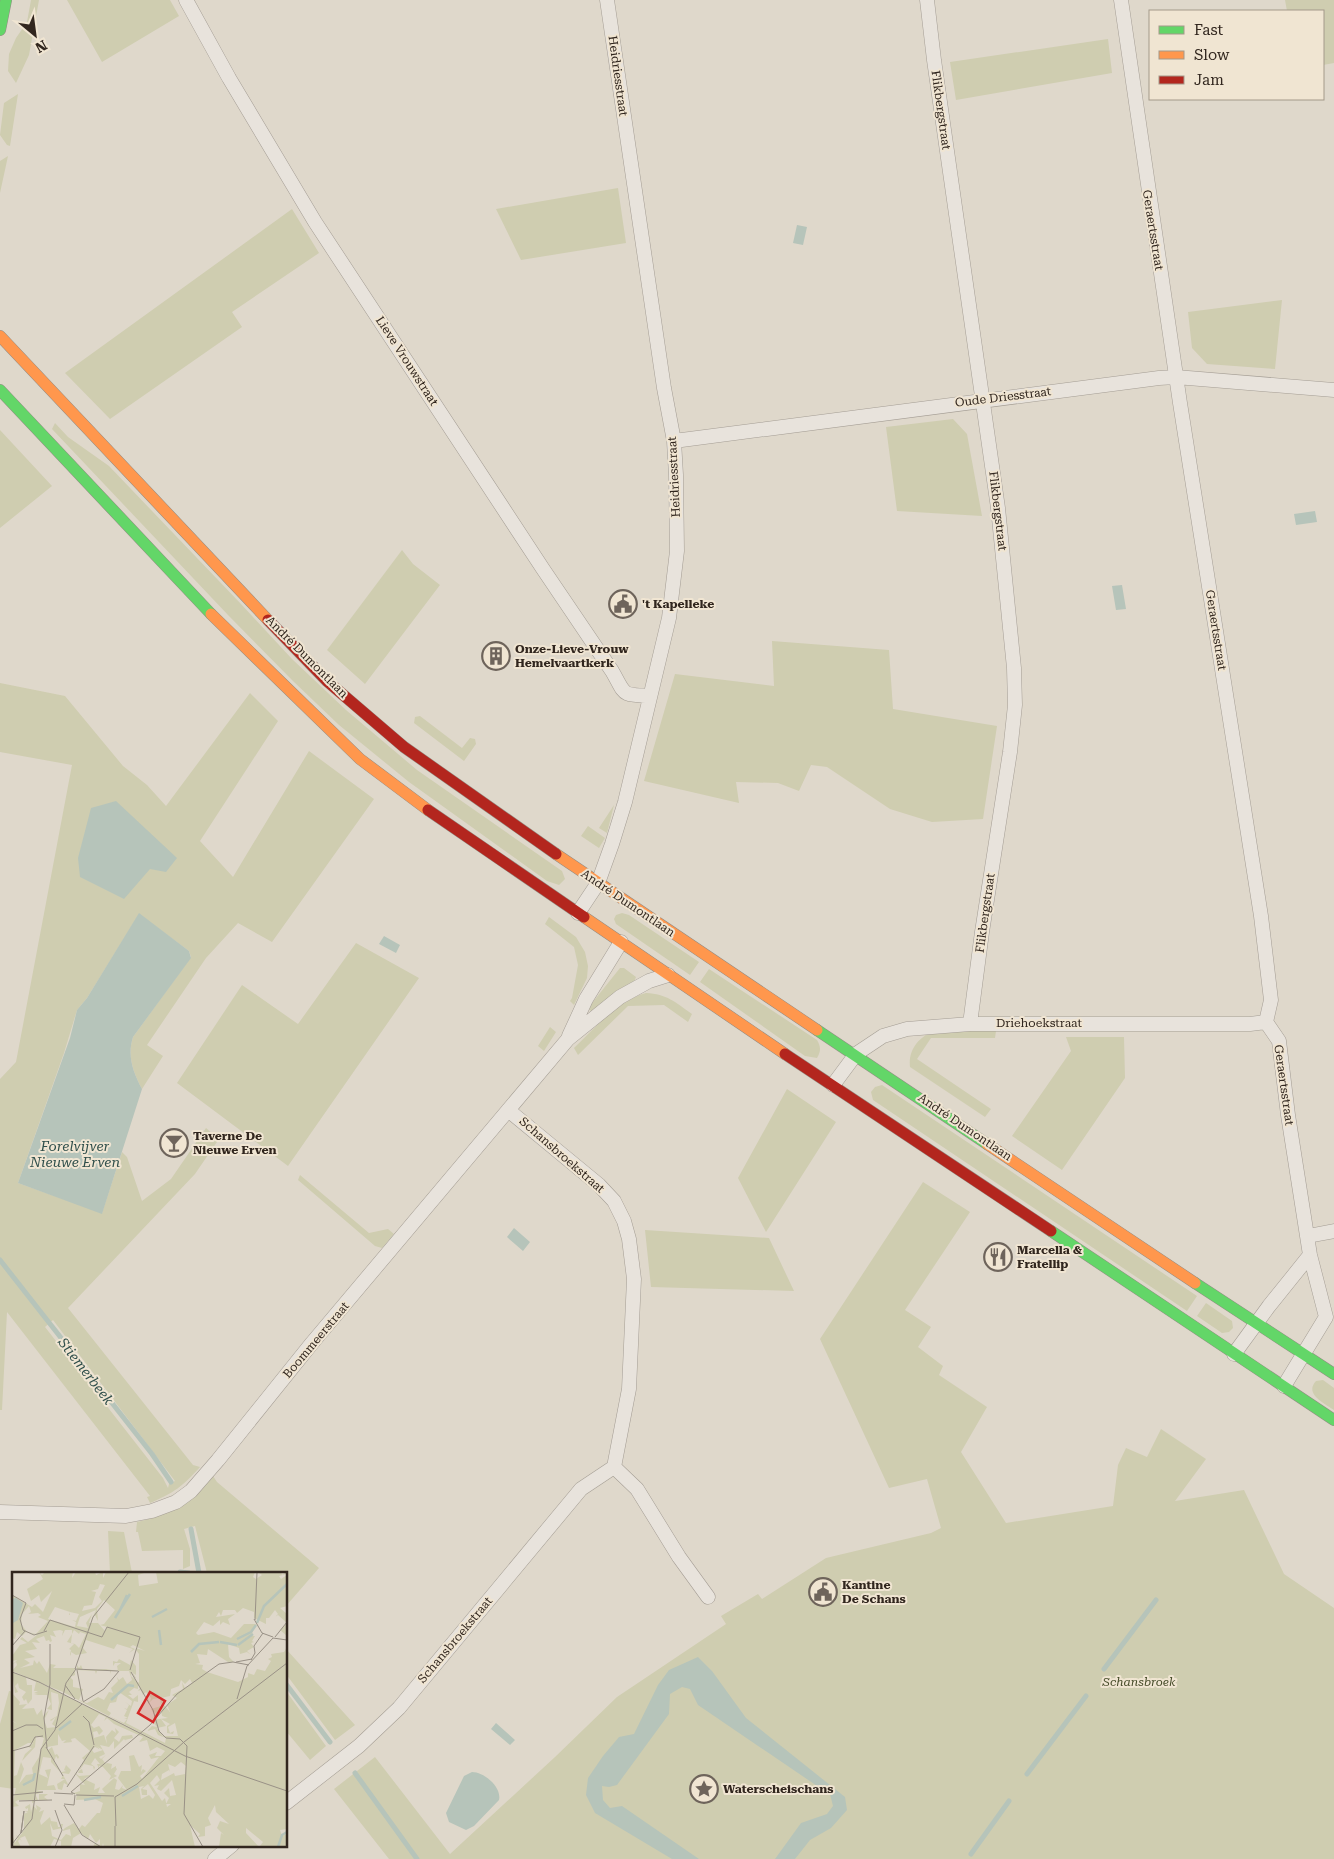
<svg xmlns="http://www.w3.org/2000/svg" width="1334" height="1859" font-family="'Roboto Serif',serif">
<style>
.green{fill:#cfcdb0;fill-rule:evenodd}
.water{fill:#b6c4ba}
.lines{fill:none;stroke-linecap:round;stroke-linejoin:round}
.stream{stroke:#b6c4ba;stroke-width:5}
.street-casing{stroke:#a49d94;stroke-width:15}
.fast-casing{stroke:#948d85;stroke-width:12}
.slow-casing{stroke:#948d85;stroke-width:12}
.jam-casing{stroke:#948d85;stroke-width:12}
.street{stroke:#e8e3dc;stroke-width:14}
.fast{stroke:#63d668;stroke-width:11}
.slow{stroke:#ff974d;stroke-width:11}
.jam{stroke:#b3261e;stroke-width:11}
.labels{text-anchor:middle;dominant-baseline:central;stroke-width:4;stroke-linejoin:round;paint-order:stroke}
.street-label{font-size:12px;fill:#31261e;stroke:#f0e5d2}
.poi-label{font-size:12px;font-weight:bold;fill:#31261e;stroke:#f0e5d2;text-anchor:start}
.park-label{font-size:12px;font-style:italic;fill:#454b28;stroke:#f0e5d2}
.water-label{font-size:14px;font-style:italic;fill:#304f4b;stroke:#f0e5d2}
.inset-river{fill:none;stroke:#b6c4ba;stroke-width:2.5}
.inset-road{fill:none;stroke:#999186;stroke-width:1}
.view{fill:#d62828;fill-opacity:0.15;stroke:#d62828;stroke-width:2.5}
.inset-edge{fill:none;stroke:#31261e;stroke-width:2.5}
</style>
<rect width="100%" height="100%" fill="#dfd8cb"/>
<path class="green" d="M31,0H39L29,55L16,83L8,71L9,54L16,38L27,22Z
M67,0H170L179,16L102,62Z
M1285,0H1334V63L1323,65V11H1287Z
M1108,39L1112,73L956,100L950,62Z
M18,94L10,146L7,145L0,135L4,103Z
M8,156L0,193V161Z
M618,188L626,243L521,260L496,209Z
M292,209L319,253L232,312L242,327L110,419L65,373Z
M1282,300L1275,369L1207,364L1192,348L1188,312Z
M953,419L967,434L982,516L897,511L886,427Z
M55,423L68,437L109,466L241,604L292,659L346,710L417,770L562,871L565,879L559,885L547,881L409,782L339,725L293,681L228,615L52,429Z
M0,430L52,486L0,528Z
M402,550L413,564L440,585L365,684L327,650Z
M772,641L889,650L893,709L997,726L983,819L932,822L890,809L827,767L811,765L799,791L778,783L736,782L739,803L644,781L675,674L774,686Z
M0,683L65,696L123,766L147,785L166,806L250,693L278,721L200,841L233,877L309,751L374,799L272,942L238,923L206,958L147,1045L163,1056L142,1089C133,1072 127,1056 133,1037L191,957L189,951L139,914L87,998L77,1010L64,1053L18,1183L102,1213L122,1152L127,1157L142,1201L171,1179L206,1128L219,1139L195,1174L68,1308L193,1465L200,1467C183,1486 174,1493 150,1503L147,1497L150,1496L7,1312L2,1410H0V1079L16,1062L72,765L0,752ZM53,1320L175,1481L169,1484L168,1488L163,1478L45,1327Z
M420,716L462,748L470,738L475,739L476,744L464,761L414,723L415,717Z
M614,805L607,833L599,828Z
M588,826L605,838L599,848L581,836Z
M622,913L629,915L699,962L690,975L616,924L614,919L616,915Z
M549,917L576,937L585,952L588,966L587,978L574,1005L570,1001L572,998L578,965L574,947L545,924Z
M356,943L419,978L288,1166L177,1083L242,985L298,1024Z
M620,968H624L636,977L634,982L595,1011H591L588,1008Z
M709,969L817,1040C821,1047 821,1051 817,1058L805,1056L700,982Z
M646,993C667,994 675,1002 692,1014L688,1022L664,1005L628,1006L578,1055L574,1048C595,1028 617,1001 646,993Z
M550,1027L556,1032L544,1051L538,1046Z
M935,1031H996L995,1038H931L917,1059L991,1109L985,1117L910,1067C908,1050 919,1036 935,1031Z
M1066,1037H1124L1125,1078L1062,1170L1012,1136L1071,1051Z
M882,1085L1197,1296L1187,1311L873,1100L871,1092L875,1087Z
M787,1089L836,1122L766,1232L738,1178Z
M300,1175L369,1233L388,1229L394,1234L382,1248L375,1246L298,1180Z
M923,1182L970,1212L905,1310L931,1327L918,1347L943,1366L939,1375L987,1407L961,1452L1006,1523L1113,1506L1118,1465L1126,1448L1147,1457L1161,1429L1206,1459L1175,1501L1244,1490L1284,1574L1334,1608V1859H389L334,1789L375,1757L450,1854L555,1757L617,1697L726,1624L721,1616L758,1594L762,1599L826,1558L931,1533L941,1528L927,1479L889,1488L820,1339Z
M645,1230L769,1238L794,1291L651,1287Z
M1206,1303L1232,1321L1233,1328L1229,1332L1222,1333L1197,1316Z
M1323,1380L1334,1388V1410C1324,1403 1304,1394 1316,1381Z
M213,1476L217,1482L319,1568L286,1606V1573H207L195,1526L184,1529L190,1549V1566L183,1569V1550L142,1551L138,1532H136L137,1522C172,1514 189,1503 213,1476Z
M108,1531L124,1532L132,1573H110Z
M286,1649L355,1725L335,1740L286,1674Z
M9,1691L14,1692V1789L0,1787V1724Z
M286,1691L326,1746L310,1760L286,1731Z"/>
<path class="water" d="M797,225L807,227L803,245L793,243Z
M1315,511L1317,522L1296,525L1294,514Z
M1122,585L1126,609L1116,610L1112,586Z
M116,801L177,858L166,872L150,869L124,899L80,877L78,858L91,808Z
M139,913L189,951L191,958L133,1037C127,1056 133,1072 142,1089L102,1214L18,1183L70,1038L77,1010L87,998Z
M384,936L400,945L396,953L379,944Z
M514,1228L530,1242L523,1251L507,1237Z
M698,1657L712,1671L746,1718L845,1797L847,1810L831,1828L810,1840L795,1859H775L801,1823L827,1814L833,1806L830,1794L823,1790L698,1705L690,1689L682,1687L670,1694L669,1714L617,1785L609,1787L602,1786L603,1800L610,1808L622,1806L699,1859H672L595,1813L586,1795L588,1778L603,1756L619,1737L634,1734L658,1685L669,1670Z
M496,1723L515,1740L510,1745L491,1729Z
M472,1772C484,1772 502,1787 499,1800L474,1826L466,1830L449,1822L446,1813L464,1776Z"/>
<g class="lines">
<path class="stream" d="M0,1260L152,1454L171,1482
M191,1529L199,1573
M180,1572L189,1573
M1104,1669L1156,1600
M286,1684L330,1742
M355,1773L417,1859
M1027,1774L1086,1696
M971,1854L1009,1801"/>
<defs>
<path id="street" d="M186,0L229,78L315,222L543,569L612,671C626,695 620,695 650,696
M927,0L934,60L998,508L1014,668L1015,705L1010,752L982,932L970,1024
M1121,0L1180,403L1261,916L1271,1000L1266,1022L1279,1041L1288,1115L1310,1255L1326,1317L1284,1386
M674,441L1159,378L1176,377L1334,390
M578,913L598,883L612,844L625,802L669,618L677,551L676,475L674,441L664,388L607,0
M569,1036L586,999L621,942
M833,1085L856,1054L883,1036L907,1029L970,1024H1250L1266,1022
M1308,1236L1334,1231
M1234,1354L1269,1306L1310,1255
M614,1467L637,1489L679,1557L708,1597
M0,1512L126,1516L152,1511L176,1502L191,1491L218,1460L312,1343L568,1039L620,997L649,981L668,975
M286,1803L359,1746L399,1708L581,1489L614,1467L629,1389L634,1279L629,1239L624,1221L614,1201L599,1185L508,1110
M215,1859L232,1845"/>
<path id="fast" d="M0,30L6,0
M0,390L211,614
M817,1030L987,1144
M1051,1231L1334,1420
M1195,1283L1334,1374"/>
<path id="slow" d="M0,336L268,620
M211,614L360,759L428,810
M556,854L817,1030
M584,917L785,1054
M987,1144L1195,1283"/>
<path id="jam" d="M268,620L327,681L404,747L556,854
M428,810L584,917
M785,1054L1051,1231"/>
</defs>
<use href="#street" class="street-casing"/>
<use href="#fast" class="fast-casing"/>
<use href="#slow" class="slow-casing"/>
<use href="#jam" class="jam-casing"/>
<use href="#street" class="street"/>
<use href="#fast" class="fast"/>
<use href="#slow" class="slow"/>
<use href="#jam" class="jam"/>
</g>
<defs>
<symbol id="civic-ring" viewBox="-11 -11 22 22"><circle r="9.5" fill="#f0e5d2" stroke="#6e645b" stroke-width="1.5"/><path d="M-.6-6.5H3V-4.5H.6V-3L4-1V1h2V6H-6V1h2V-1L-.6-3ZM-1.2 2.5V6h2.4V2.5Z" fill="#6e645b"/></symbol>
<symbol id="building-ring" viewBox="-11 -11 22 22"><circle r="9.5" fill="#f0e5d2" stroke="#6e645b" stroke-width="1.5"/><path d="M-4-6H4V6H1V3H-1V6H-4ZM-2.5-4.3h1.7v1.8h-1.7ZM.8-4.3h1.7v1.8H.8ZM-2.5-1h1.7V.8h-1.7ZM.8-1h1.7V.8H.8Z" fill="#6e645b"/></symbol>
<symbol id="bar-ring" viewBox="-11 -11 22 22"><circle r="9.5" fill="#f0e5d2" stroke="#6e645b" stroke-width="1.5"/><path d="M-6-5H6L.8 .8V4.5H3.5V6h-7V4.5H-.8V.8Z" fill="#6e645b"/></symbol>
<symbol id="restaurant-ring" viewBox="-11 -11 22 22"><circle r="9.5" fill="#f0e5d2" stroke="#6e645b" stroke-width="1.5"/><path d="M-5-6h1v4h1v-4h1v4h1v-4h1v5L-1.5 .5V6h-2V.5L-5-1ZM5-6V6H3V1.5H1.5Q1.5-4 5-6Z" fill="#6e645b"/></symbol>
<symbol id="sight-ring" viewBox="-11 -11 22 22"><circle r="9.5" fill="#f0e5d2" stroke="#6e645b" stroke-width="1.5"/><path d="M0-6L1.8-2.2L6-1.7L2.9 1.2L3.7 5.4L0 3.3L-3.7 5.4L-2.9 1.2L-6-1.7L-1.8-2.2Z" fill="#6e645b"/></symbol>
</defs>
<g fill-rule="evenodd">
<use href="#civic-ring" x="607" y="588" width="32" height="32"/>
<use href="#building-ring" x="480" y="640" width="32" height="32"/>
<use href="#bar-ring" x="158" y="1127" width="32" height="32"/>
<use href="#restaurant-ring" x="982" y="1241" width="32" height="32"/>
<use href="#civic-ring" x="807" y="1576" width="32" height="32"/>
<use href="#sight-ring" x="688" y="1773" width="32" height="32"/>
</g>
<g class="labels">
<g class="street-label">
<text transform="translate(618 76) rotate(82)">Heidriesstraat</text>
<text transform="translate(941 110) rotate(82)">Flikbergstraat</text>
<text transform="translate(1153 230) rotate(81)">Geraertsstraat</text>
<text transform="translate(407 361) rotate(57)">Lieve Vrouwstraat</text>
<text transform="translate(1003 397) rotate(-7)">Oude Driesstraat</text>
<text transform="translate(674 477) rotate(-93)">Heidriesstraat</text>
<text transform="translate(998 511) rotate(83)">Flikbergstraat</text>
<text transform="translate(1216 630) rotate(81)">Geraertsstraat</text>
<text transform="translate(307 657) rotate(45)">André Dumontlaan</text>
<text transform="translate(628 903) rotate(34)">André Dumontlaan</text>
<text transform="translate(985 913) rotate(-82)">Flikbergstraat</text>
<text x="1039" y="1023">Driehoekstraat</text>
<text transform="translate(1284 1085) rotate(82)">Geraertsstraat</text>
<text transform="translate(965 1127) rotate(34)">André Dumontlaan</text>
<text transform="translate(562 1155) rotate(41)">Schansbroekstraat</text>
<text transform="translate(316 1340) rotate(-50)">Boommeerstraat</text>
<text transform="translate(455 1640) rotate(-50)">Schansbroekstraat</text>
</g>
<g class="poi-label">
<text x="642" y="604">'t Kapelleke</text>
<text x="515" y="649">Onze-Lieve-Vrouw<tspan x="515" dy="14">Hemelvaartkerk</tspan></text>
<text x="193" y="1136">Taverne De<tspan x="193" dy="14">Nieuwe Erven</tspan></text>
<text x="1017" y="1250">Marcella &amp;<tspan x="1017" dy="14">Fratellip</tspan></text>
<text x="842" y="1585">Kantine<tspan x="842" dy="14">De Schans</tspan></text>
<text x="723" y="1789">Waterscheischans</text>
</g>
<g class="park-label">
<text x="1139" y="1682">Schansbroek</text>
</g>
<g class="water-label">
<text x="75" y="1146">Forelvijver<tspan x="75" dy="16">Nieuwe Erven</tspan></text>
<text transform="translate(86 1371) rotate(52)">Stiemerbeek</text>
</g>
</g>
<g transform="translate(12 1572)">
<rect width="275" height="275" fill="#dfd8cb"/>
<path d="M27,0L30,3L33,0H61L60,6L64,0H83L84,3L91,0V6L94,0H135L126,3L127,14L146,11L144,0H243L241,5L244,7L250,3L246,0H269L270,3L274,0V2L267,4L269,7L275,3V34L268,36L275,42V64L268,58L275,51L266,43L263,45L266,42L263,38L257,46H254V52L242,46V40L231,36L225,41L223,38H211L209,44L207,40L204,45L223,42L216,47L218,53L211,50L208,53V48L201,54L192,50L184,61L186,63L202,60L219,66L232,52H244L239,64H243L240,69L242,70L239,71L242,75L235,79L239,83L235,80L228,82L227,76L216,72L217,85L222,90H216L196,77L195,83L185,82L188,91L183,92L191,93L190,97L195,100L226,110L236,105V101L242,103L245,97L253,99L259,89L256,87L260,85L259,82L272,80L275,75V257L268,258L270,264L275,262V275L248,274L251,270L234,256V261L247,275H207L209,261L212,263L205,256L208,249L217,252L204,240L203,233L196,246L199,253L193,255V264L186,265L188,262L178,253L183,275H92L91,271L90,275H81L83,271L88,273V267L84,271L78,262L76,267L69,261L61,266L59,275H49V269L42,267L38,275H18L13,264L8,266L10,270L8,267L6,269L9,275H2L0,261L3,271L6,266L4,263L7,265L12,258V242L16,240H12L16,239V236L14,237L13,235L18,232L19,240L21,233L25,238L24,233L29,236L27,240L32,238L28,249L29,253L38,245L39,249L45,250L46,255H49V252H51L50,256L41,258L38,251L40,264L49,268L54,262L59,264L58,257L50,259L53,256L62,251L67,257L70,253L73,255L85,241H88L91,231L83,227L64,228L65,222H59L68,219V212L73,213L62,200L67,204L79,203L72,207L83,212L82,218L88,215L86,221H93L90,217L102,206L105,208L103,217L107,218L111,213L110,216L115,218L106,206L109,199H119L117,184L122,183L127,195L130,193L129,200L131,197L134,199L128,204L130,207L147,185L139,187L137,183L145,180L143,184H149L153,179L145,175L138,179L135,168L127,170L131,165L102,152L95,146L92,149L94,145L87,142L79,153L82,156L87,154L91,159L87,163L85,159L81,160L82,166L92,163L95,172L94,165L100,158L104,161L103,156L107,160L102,166L107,170L110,164L120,163L121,166L113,168L115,171L112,167L102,177V169L97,175L88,173L91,178L84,174L88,177L83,175L80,178L82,181L91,178L93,182L87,185L89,187L94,183L90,187L94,192L91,194L95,191L100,192L99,197L104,194V196L105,197L107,200L105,197L102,202L105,204L97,208L99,204L91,195L87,194V197L85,192H88L83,186L79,192L83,195L82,198L81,194L72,192L67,199L70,197L71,201H66L72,188L70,186L78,179L63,166L59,167L60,170L51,171L54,168L50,169L46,162V173L35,175L36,178L40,175L43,183L45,182L47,185L46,187L44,184L42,190L49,201L50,200L54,199L52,198L54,193L59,198L57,202L50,201L57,214L52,211L50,218L46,217L45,212L53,207H49L51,203L39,190V186L31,185L27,202L36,206L33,198L39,197L35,214L42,213L43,215L44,218H24L31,220L25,222H36L32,225L36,228H27V222H23L26,228L20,231V228H6L3,230L7,234L0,235L4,216H0V149L5,152L0,148V121L8,130L7,133L15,132L10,137L22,136L25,143L30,137L31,144L37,138L32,148L35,156L44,155L40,152L44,145L39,149L38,148L45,144L47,131L46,122L39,120L40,138L35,137L39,132L35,123H22L26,122L22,121L26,119H22L24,110L14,105L15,113H20V127L16,132L14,127L12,129L10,125L14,120L7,116L6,111L3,114L6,120L3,121L0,100L14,105L24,109L148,171L51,120L0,99L5,93L4,90L0,93L5,88L0,89V84L8,73L15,71L8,67L10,65L16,70L25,63L14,60L10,64L5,60L3,67L0,66V23L20,35L23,32L31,40L40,19L29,30L27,23L19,29L15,17L31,7ZM88,12L93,13L87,25L90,29L83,36L70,39L72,34L80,33L84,20L79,19L86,17ZM92,28L103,38L92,52L88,53L95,55L93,59L86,51H77L80,42L74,51L76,56L65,54L68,45L84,38L79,49L83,43L86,49L85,37ZM17,34L19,40L16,42L26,41L29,43L26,45L36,49L24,62L15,60L9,52L10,42ZM43,35L58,40L57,43H58V40L67,42L64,49L60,48L64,50L63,55L36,47ZM48,58L51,59L50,64L53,58H60V62L62,58L67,62L68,60L74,62L67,76L63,72L59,71L60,62L55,70L62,72L57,77L59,78L58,82L59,84V80L64,83L75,81L71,76L74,68L102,77L105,72L121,77L117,81L123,77L118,75L121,73L133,79L124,76L122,82L124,78L127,82V111L119,104L120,99L121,103L123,106H124L121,101L124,103V94L119,88L118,93L107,87L105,90L101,89V94L103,91H109L105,94L106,99L94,97L71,98L69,93L67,96L65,93V98L83,99L84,102L85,99H98V102L99,99H117L120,108L115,112L111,105L107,108L105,105L106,109L99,116L101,121L97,120L92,128L86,125L75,131L67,128L71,117L61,115V108L58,105L63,103V96H41L44,93L38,92L35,101L27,89L25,92L22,88L21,93L8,96L18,91L12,87L23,85L13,79L25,77L20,70L28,71L24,67L32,64L34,69L37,68L38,70L40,69L38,63L44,65L41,59ZM178,107L180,111L173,116L170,110L171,117L160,123L165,126L155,133L158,140L153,134L150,139L153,134L149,132L153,129L149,126L158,124L159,117L167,114L169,108L173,112ZM126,113L128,116L126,119L129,118L131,123L134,120L139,126L138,130L136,127V132L141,127L148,126L149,134L139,137L143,144L139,146L145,144L142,140L147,143L149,137L150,144L156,146L139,148L145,155L140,154L135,159L143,157L146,163L154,166L153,171L114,151L122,129L126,130V123L121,127L116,123H120L117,120L122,116L126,117ZM107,120L120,129L119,134L113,130L117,133L115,137L112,136L115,138L112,144L116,146H112L115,147L112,151L97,144L99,141L95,138L98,131L104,130ZM149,147L158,152L155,154V161L161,162L162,159L158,161L156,155L163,151L166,164H151L145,156L154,154ZM24,164L32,166L27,185L20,196L21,202L14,203L7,212L12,197L9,190L5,203L2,204L3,178L16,171H21L16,175L20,176L13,182L10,189L23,175ZM169,190L174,194L173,202L163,204L162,201L149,208L150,202L157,198L158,200L156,192L163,195ZM145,203L148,208L142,214L147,213L145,217L149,219L160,208L164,223L158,224L157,216L152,221L157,226L154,232H159L155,235L153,226L150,229L138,211ZM136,212L143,223L141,227L137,223L129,227L127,215L132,214L129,217L130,223H135V218L130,217Z" fill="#cfcdb0" fill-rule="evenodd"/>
<path d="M4,26L11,31L6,48L1,51L0,27Z" fill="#b6c4ba"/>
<path class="inset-river" d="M108,38L115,23M140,45L155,37M103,46L118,22M245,51L252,34L275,12M147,58L149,73M225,67L239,60L244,53M208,70L225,73M226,73L241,62M179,80L187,72L207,70M99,128L116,113L122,114M47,158L59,149M11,213L21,208L23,201M110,224L126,214M72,228L89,225M266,275L270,263L275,260"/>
<path class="inset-road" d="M0,23L14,31L8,47L11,58L22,63L35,59M242,47L250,61L261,65M243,48L245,0M32,59L38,48L90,65L95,55L128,65L118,98M263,65L275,50M0,74L13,59M239,88L243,81L242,74L251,61M224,90L240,87M65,98L71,129M106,99L63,97L81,45L117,0M0,100L27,110L173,184L275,219M119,100L141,138L147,159L154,166L168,167L175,174L172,242L191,275M53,113L63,127M225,127L235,94L261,66L275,68M71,130L92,117L107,99M71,144L77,150L82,173M44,156L70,132M0,159L14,153H25L31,157M172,170L275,91M34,175L51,204M35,176L32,146L38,112V72M0,179L18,174L23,165L31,164M55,215L82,174M42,221L61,222M63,222L59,220L138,153L165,122L207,92L221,90L237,93M0,223L31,220M64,223L102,224M103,225L125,212L172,170M103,225L104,254M7,229L40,228M52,232L62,233L63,223M52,233L70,263L89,275M12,239L9,260V261L12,239M103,254V275M0,272L20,247L29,177L43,158L54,111L64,97M43,275L50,258L43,238"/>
<path class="view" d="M138,120L153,129L141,150L126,141Z"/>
<rect width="275" height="275" class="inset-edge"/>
</g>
<rect x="1149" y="10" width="175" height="90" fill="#f0e5d2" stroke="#a4998a"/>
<rect x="1159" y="26" width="25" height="8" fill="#63d668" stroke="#a4998a"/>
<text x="1194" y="35" font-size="15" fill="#31261e">Fast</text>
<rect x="1159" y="51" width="25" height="8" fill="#ff974d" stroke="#a4998a"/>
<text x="1194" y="60" font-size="15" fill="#31261e">Slow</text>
<rect x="1159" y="76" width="25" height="8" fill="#b3261e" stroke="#a4998a"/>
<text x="1194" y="85" font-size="15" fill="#31261e">Jam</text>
<g transform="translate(35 35) rotate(151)" stroke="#f0e5d2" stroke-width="4" paint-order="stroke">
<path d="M0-4L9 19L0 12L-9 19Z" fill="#31261e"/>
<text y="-8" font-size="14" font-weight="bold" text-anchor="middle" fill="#31261e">N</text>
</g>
</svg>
